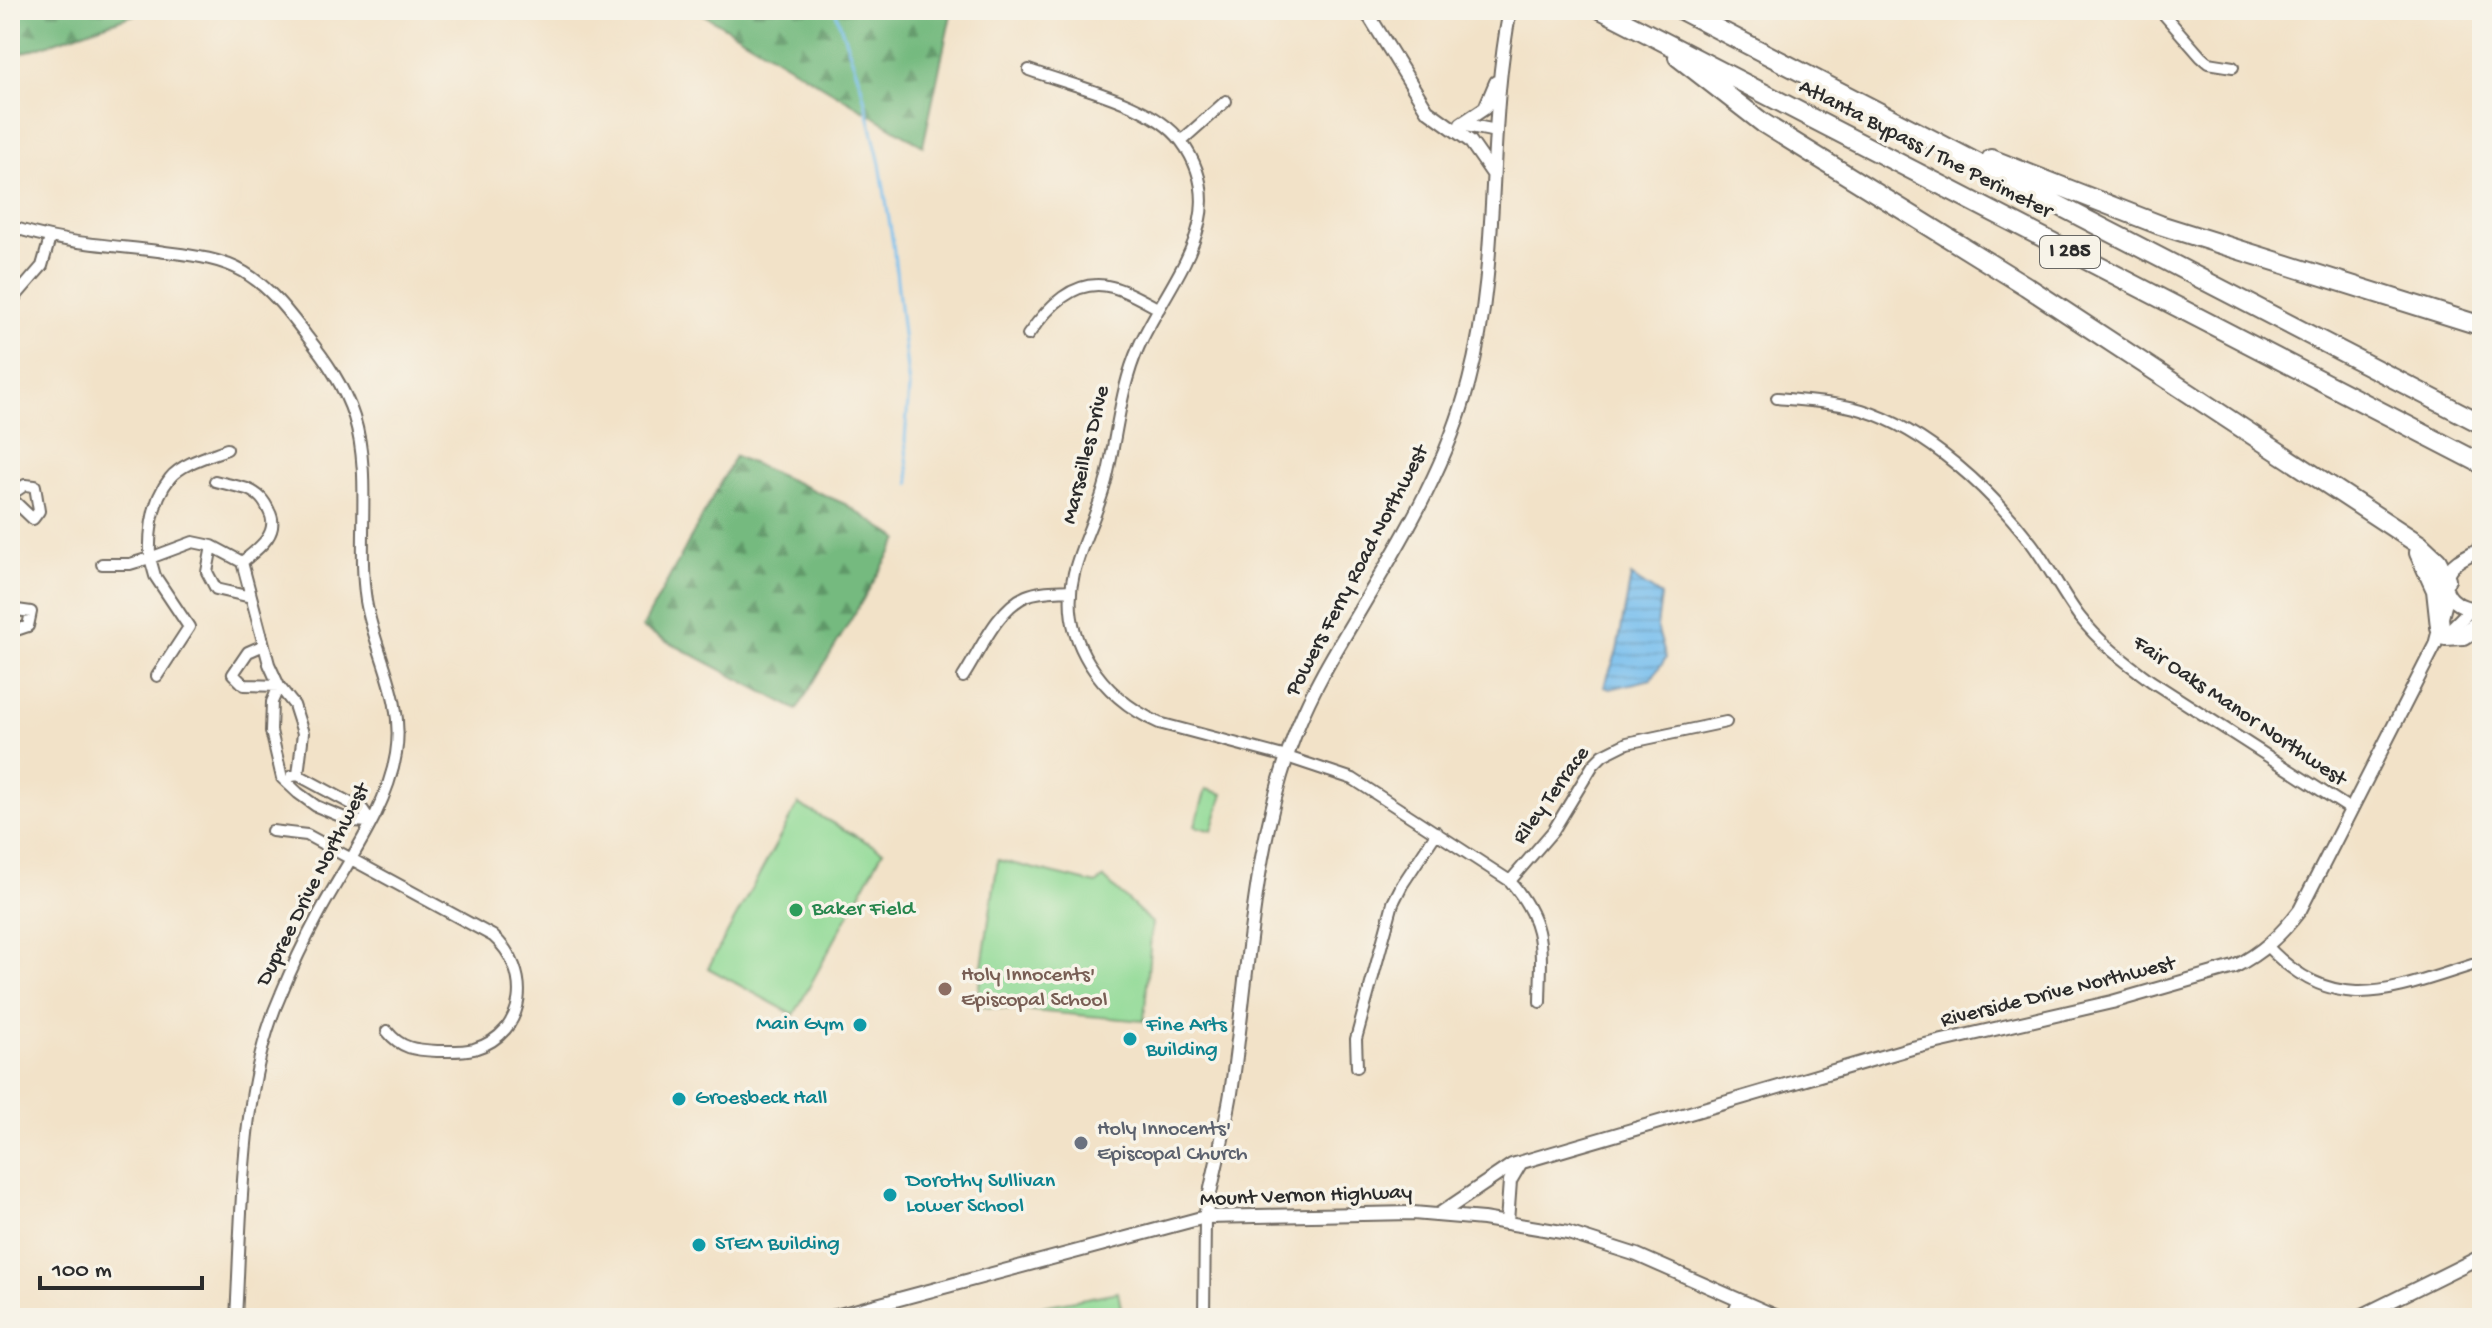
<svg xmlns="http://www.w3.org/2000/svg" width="2492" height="1328" font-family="'Gochi Hand',sans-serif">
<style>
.forest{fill:url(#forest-firs);stroke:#507255;stroke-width:2}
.pitch{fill:#91da96;stroke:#5e8260;stroke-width:2}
.water{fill:url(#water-rules);stroke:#50748c;stroke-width:2}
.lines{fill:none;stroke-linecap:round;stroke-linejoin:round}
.stream{stroke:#76beee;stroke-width:3}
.minor-casing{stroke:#716b62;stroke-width:14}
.tertiary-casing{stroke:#716b62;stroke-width:16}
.motorway-casing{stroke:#716b62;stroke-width:22}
.minor{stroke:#fff;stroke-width:10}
.tertiary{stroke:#fff;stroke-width:12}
.motorway{stroke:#fff;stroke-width:18}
.leisure-dot{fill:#2e9e5b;stroke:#f7f3e8;stroke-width:3}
.education-dot{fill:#8d6e63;stroke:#f7f3e8;stroke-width:3}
.culture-dot{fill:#0f9aa8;stroke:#f7f3e8;stroke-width:3}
.worship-dot{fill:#6b7280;stroke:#f7f3e8;stroke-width:3}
.labels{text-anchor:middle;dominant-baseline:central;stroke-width:7;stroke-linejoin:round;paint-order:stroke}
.shield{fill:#f7f3e8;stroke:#686764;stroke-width:2}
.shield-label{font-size:20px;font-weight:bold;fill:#2b2b2b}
.street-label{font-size:22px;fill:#2b2b2b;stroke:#f7f3e8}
.leisure-label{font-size:22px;fill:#27864d;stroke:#f7f3e8;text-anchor:start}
.education-label{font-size:22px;fill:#785e54;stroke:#f7f3e8;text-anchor:start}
.culture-label{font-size:22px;fill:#0d838f;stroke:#f7f3e8;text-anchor:start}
.worship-label{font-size:22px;fill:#5b616d;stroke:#f7f3e8;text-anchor:start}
</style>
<defs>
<pattern id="forest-firs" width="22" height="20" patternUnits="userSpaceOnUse" patternTransform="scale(2)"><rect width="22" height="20" fill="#74ba7f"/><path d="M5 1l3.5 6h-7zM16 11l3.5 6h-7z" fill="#5f9768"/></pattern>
<pattern id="water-rules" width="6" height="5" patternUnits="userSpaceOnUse" patternTransform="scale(2)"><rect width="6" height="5" fill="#76beee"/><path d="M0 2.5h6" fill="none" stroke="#66a3cc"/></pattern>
</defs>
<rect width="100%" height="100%" fill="#f7f3e8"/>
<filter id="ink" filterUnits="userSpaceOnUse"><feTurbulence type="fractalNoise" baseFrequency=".0125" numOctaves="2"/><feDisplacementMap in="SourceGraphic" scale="16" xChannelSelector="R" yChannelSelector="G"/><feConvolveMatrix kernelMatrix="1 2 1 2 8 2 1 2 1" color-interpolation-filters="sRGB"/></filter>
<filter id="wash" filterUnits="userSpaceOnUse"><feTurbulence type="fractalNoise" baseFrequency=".006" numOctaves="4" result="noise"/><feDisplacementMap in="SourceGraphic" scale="32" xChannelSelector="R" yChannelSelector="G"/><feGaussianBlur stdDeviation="1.8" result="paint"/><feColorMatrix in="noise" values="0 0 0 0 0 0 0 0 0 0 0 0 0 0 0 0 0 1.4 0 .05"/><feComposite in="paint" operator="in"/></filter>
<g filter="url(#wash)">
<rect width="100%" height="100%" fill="#f2e2c8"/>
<path class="forest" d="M10,10H148L10,57Z
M696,10H952L923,146Z
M735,456L845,504L899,539L797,710L642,628Z"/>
<path class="pitch" d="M1206,789L1223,794L1212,831L1195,826Z
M798,804L883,851L794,1015L708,968Z
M998,860L1096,884L1104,878L1152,923L1144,1021L976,1006Z
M1118,1292L1123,1318H1024L1022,1310Z"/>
<path class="water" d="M1631,576L1661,596L1657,627L1666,658L1651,679L1610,689L1604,687L1617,651Z"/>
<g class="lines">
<path class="stream" d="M835,10L861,85L880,164L893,244L909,388L905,440L910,484"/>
</g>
</g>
<g filter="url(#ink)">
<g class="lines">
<defs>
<path id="minor" d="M2160,10L2201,57L2208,63L2233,67
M1029,70C1073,86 1153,103 1181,141C1236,215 1169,280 1139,346C1120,388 1117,436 1106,481C1098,513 1082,541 1074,573C1058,639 1102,697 1159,723L1287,757L1353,779L1510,881C1547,925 1541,948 1540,1002
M1181,141L1226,101
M10,226C57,243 108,245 158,251C187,255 218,257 244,272C270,288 287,310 306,335C326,360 344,386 354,417C372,474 357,542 366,601C375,654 405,698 396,754C386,812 346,863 319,914C305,940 292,967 281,994C239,1088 242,1216 236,1318
M10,303L42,266L50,238
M1028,335C1047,308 1074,277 1112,287C1128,291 1144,301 1159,309
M1777,398C1805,401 1835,402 1862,410C1927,430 1991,490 2032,544C2049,567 2062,593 2079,616C2099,642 2125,662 2151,681L2350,809
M227,449C209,456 182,463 170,478C152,500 149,532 150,558L193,542L212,546L242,562L269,664L279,686L294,705L303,733L298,775
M215,481C226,484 237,486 247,489C259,494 264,500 269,511C281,533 258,549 242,562
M10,495L25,485L35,486L39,511L33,519L10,497
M212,546L207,572L216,589L251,597
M102,564H130L150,558L155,576L189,627L157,676
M10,609L31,612L28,626L13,631L10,629
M264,645L248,652L233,674L244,685L279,686
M963,677C980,651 997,609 1026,596C1040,590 1057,591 1071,590
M279,686L272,702L271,731L282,778L298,793L316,806L352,821L371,822
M292,776L298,775L363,810L371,822
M272,831L307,835L493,936C532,970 528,1033 474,1049C461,1052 449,1051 437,1051C416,1050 401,1049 387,1031
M1510,881L1553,831L1593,765L1603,755L1627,743L1726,722
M2268,947C2338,1021 2398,987 2482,962
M1357,1067L1356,1039L1393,903L1402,885L1437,832
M1204,1318L1205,1217
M1731,1318L1739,1300"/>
<path id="tertiary" d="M1363,10L1371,19L1427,110L1470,141L1493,174
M1461,124L1485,108L1496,82
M1461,124L1496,131
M2482,546C2473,555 2457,558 2450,569C2435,592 2460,613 2482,607
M2443,637L2471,609
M1438,1215L1512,1165L1912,1048L2112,1002L2234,967C2262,953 2281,935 2300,910L2435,645L2448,594
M1205,1217C1213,1176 1224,1135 1231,1093C1249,972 1252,842 1298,726C1316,681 1342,641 1367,598C1408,530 1449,459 1469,381C1501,260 1486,132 1510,10
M1507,1222L1510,1181L1520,1164
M828,1318L1205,1217L1413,1213L1483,1219L1568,1233L1637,1255L1780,1318
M2357,1318L2482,1256"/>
<path id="motorway" d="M1602,10L2482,464
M1681,10L2482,424
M1678,57L1763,123L2026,286L2420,545L2437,561L2446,579
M1991,159L2160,225L2482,326
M2419,553L2436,590L2440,627
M2445,636L2464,635L2482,622"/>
</defs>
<use href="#minor" class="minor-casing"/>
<use href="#tertiary" class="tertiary-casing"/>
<use href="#motorway" class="motorway-casing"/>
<use href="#minor" class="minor"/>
<use href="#tertiary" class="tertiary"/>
<use href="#motorway" class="motorway"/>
</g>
</g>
<circle class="leisure-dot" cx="796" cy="910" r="8"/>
<circle class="education-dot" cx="945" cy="989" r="8"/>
<g class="culture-dot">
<circle cx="860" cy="1025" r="8"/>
<circle cx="1130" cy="1039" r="8"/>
<circle cx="679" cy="1099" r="8"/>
<circle cx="890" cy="1195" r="8"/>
<circle cx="699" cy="1245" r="8"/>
</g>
<circle class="worship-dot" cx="1081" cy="1143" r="8"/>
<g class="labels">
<rect class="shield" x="2040" y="236" width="60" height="32" rx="6"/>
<g class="shield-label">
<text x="2070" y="252">I 285</text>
</g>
<g class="street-label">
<text transform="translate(1925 150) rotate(27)">Atlanta Bypass / The Perimeter</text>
<text transform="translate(1087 455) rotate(-76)">Marseilles Drive</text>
<text transform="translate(1358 571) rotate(-62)">Powers Ferry Road Northwest</text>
<text transform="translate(2239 712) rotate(34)">Fair Oaks Manor Northwest</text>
<text transform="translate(1552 796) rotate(-54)">Riley Terrace</text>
<text transform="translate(314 885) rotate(-63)">Dupree Drive Northwest</text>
<text transform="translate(2058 993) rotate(-14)">Riverside Drive Northwest</text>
<text transform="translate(1306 1197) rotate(-2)">Mount Vernon Highway</text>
</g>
<g class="leisure-label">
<text x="812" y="910">Baker Field</text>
</g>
<g class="education-label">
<text x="961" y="976">Holy Innocents'<tspan x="961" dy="25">Episcopal School</tspan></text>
</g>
<g class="culture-label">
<text x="844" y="1025" text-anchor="end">Main Gym</text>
<text x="1146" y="1026">Fine Arts<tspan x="1146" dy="25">Building</tspan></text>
<text x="695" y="1099">Groesbeck Hall</text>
<text x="906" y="1182">Dorothy Sullivan<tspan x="906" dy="25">Lower School</tspan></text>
<text x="715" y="1245">STEM Building</text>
</g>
<g class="worship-label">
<text x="1097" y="1130">Holy Innocents'<tspan x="1097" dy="25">Episcopal Church</tspan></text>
</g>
</g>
<rect width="2492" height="1328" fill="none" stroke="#f7f3e8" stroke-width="40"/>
<path d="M40 1276v12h162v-12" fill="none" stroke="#2b2b2b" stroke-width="4"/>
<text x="52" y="1276" font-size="24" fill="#2b2b2b" stroke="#f7f3e8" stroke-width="6" paint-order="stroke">100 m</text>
</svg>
